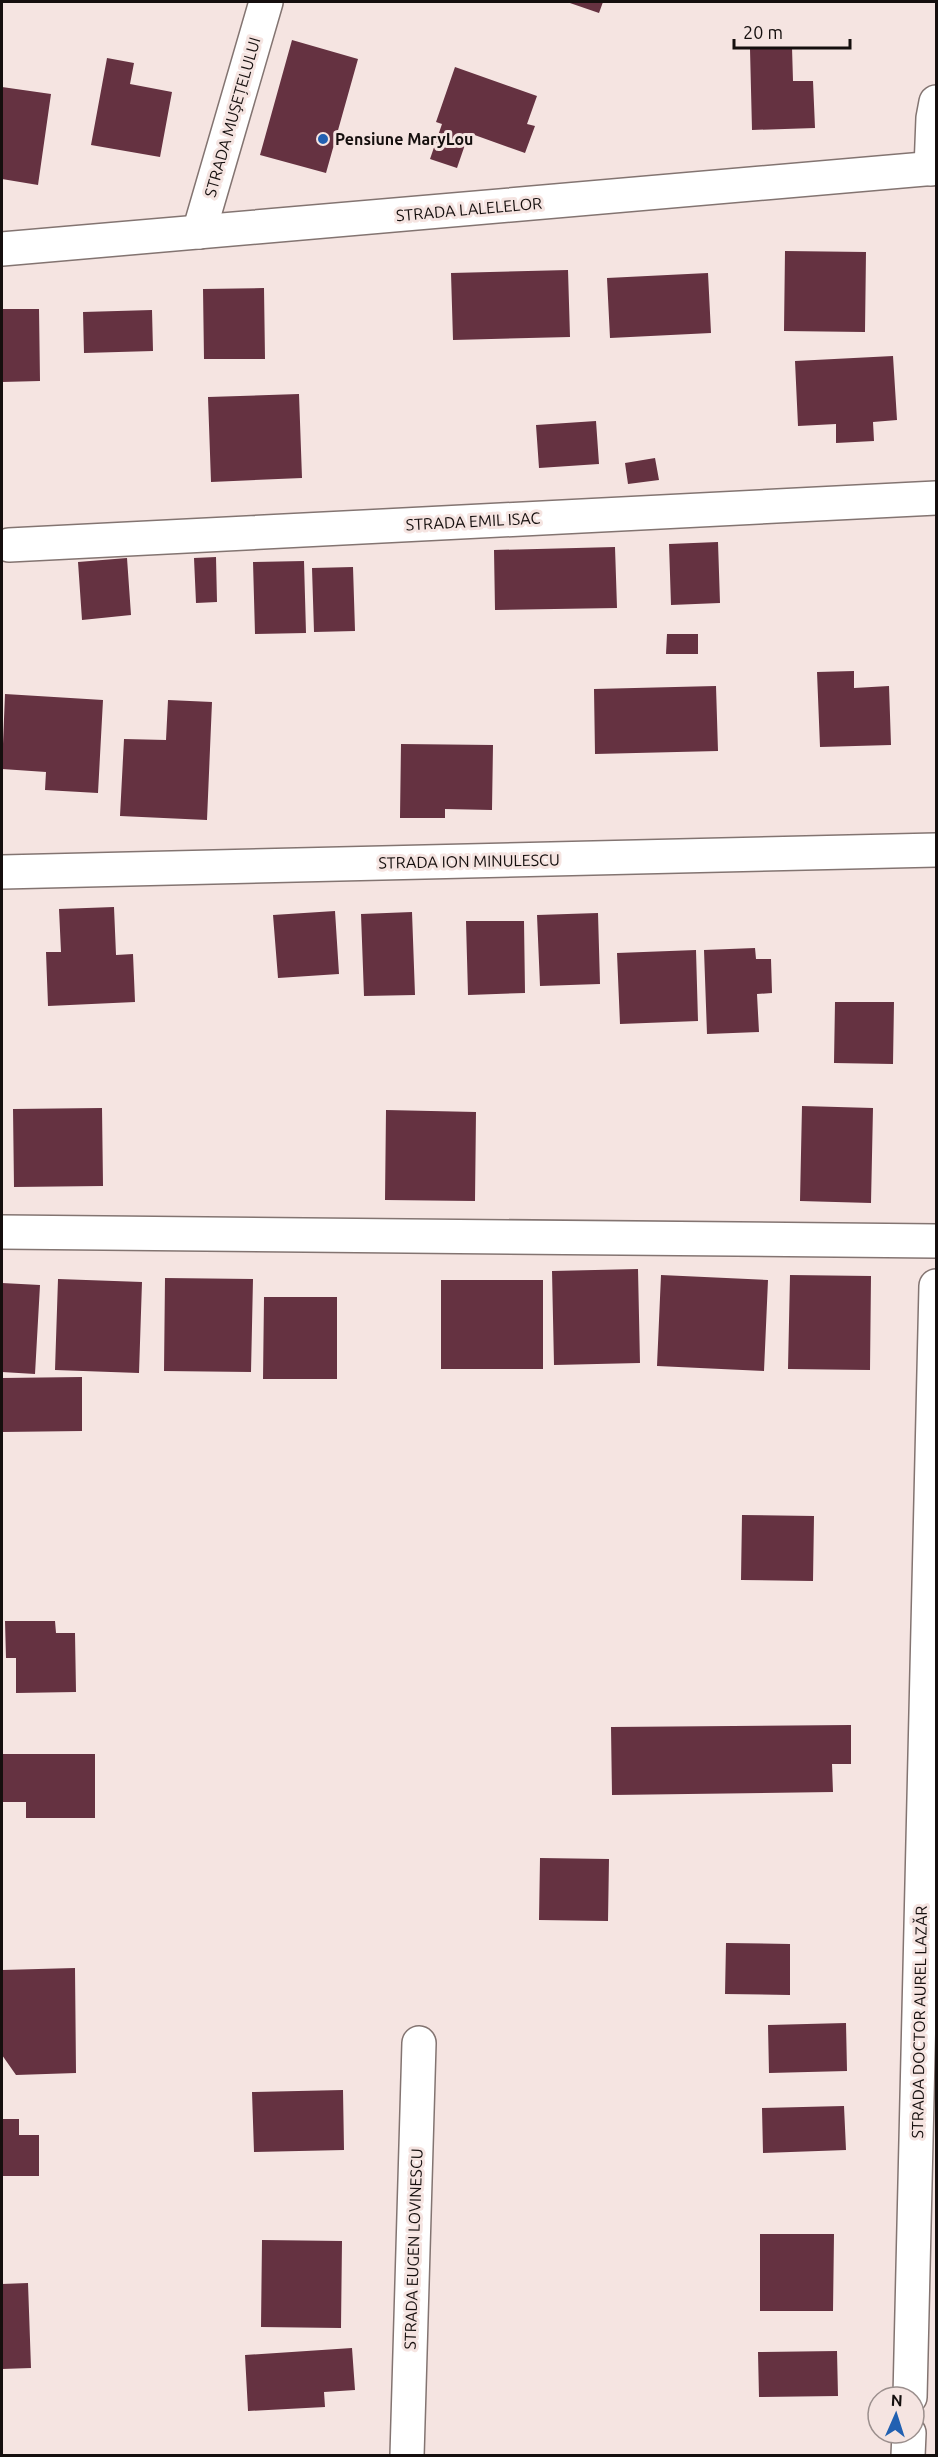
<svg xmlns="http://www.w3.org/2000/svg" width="938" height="2457" font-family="Ubuntu,sans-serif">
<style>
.building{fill:#653241}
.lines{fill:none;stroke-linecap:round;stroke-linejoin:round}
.minor-casing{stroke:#837471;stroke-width:36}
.secondary-casing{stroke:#837471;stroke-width:36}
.minor{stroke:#fff;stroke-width:33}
.secondary{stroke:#fff;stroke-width:33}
.poi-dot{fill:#2160b1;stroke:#f5e4e1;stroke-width:2}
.labels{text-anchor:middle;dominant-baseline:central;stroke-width:6;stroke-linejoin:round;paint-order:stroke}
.street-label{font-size:16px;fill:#150f0e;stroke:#f5e4e1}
.poi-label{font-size:16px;font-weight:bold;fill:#150f0e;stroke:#f5e4e1;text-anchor:start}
</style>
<rect width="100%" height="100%" fill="#f5e4e1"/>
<path class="building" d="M567,2H603L599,13Z
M292,40L358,59L326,173L260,155Z
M792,47L793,81H813L815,128L752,130L750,49Z
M107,58L134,63L130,84L172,92L160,157L91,145Z
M455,67L537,96L527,124L535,126L525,153L469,133L457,168L430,159L442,124L436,122Z
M2,87L51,94L38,185L2,179Z
M785,251L866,252L865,332L784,331Z
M568,270L570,337L453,340L451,273Z
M708,273L711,333L610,338L607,278Z
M264,288L265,359H204L203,289Z
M2,309H39L40,381L2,382Z
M152,310L153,351L84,353L83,312Z
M893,356L897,420L873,422L874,441L836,443V424L798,426L795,361Z
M299,394L302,478L211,482L208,397Z
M596,421L599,464L539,468L536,425Z
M655,458L659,480L628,484L625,463Z
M718,542L720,603L671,605L669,544Z
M615,547L617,608L495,610L494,550Z
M216,557L217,602L196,603L194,558Z
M127,558L131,615L82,620L78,562Z
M304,561L306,633L255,634L253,562Z
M353,567L355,631L314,632L312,568Z
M667,634H698V654H666Z
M854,671V688L889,686L891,745L820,747L817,672Z
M716,686L718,751L595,754L594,689Z
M5,694L103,700L98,793L45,790L46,772L2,769Z
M168,700L212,702L207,820L120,816L124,739L166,740Z
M401,744L493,745L492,810L445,809V818H400Z
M114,907L116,955L133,954L135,1002L48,1006L46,952H61L59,909Z
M335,911L339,974L278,978L273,915Z
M412,912L415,995L364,996L361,914Z
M598,913L600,984L540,986L537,915Z
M466,921H524L525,993L468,995Z
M755,948L756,959H771L772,993L757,994L759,1032L707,1034L704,950Z
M696,950L698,1021L620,1024L617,953Z
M835,1002H894L893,1064L834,1063Z
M802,1106L873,1108L871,1203L800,1201Z
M102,1108L103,1186L14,1187L13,1109Z
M386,1110L476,1112L475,1201L385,1200Z
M638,1269L640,1363L554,1365L552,1271Z
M661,1275L768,1280L764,1371L657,1366Z
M790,1275L871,1276L870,1370L788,1369Z
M165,1278L253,1279L251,1372L164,1371Z
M58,1279L142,1282L139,1373L55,1370Z
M441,1280H543V1369H441Z
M2,1283L40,1285L35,1374L2,1372Z
M264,1297H337V1379H263Z
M82,1377V1431L2,1432V1378Z
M742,1515L814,1516L813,1581L741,1580Z
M5,1621H55L56,1633H75L76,1692L16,1693V1658H6Z
M851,1725V1764H832L833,1792L612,1795L611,1727Z
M2,1754H95V1818H26V1802H2Z
M540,1858L609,1859L608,1921L539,1920Z
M726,1943L790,1944V1995L725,1994Z
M75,1968L76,2073L16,2075L2,2055V1970Z
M846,2023L847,2071L769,2073L768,2025Z
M343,2090L344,2150L254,2152L252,2092Z
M844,2106L846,2150L763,2153L762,2108Z
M2,2119H19V2135H39V2176H2Z
M760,2234H834L833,2311H760Z
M262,2240L342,2241L341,2328L261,2327Z
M28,2283L31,2368L2,2369V2284Z
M352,2348L355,2390L324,2392L325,2407L248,2411L245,2355Z
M837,2351L838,2396L759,2397L758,2352Z"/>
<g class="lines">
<defs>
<path id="minor" d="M931,169L933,118L936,102
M199,232L266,2
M9,545L936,498
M2,872L936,850
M2,1232L936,1241
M910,2397L936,1286
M407,2456L419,2043
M908,2456L909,2433"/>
<path id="secondary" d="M2,249L936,168"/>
</defs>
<use href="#minor" class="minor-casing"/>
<use href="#secondary" class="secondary-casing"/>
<use href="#minor" class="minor"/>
<use href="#secondary" class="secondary"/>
</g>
<circle class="poi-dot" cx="323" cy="139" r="6"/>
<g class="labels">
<g class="street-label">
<text transform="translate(232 117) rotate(-74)">STRADA MUȘEȚELULUI</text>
<text transform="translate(469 209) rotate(-5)">STRADA LALELELOR</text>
<text transform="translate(473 521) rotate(-3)">STRADA EMIL ISAC</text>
<text transform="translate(469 861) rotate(-1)">STRADA ION MINULESCU</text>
<text transform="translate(919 2022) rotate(-89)">STRADA DOCTOR AUREL LAZĂR</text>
<text transform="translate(413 2249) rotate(-88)">STRADA EUGEN LOVINESCU</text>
</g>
<g class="poi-label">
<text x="335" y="139">Pensiune MaryLou</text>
</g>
</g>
<rect width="938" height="2457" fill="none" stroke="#150f0e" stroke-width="6"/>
<g transform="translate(896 2415) rotate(3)"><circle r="28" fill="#f5e4e1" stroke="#9b8f8d" stroke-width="1.5"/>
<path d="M0-4.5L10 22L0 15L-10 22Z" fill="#2160b1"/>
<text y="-9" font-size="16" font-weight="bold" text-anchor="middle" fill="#150f0e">N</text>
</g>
<path d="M734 39v9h116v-9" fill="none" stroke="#150f0e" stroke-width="3"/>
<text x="743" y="39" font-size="18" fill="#150f0e" stroke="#f5e4e1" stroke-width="4.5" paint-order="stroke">20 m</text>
</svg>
